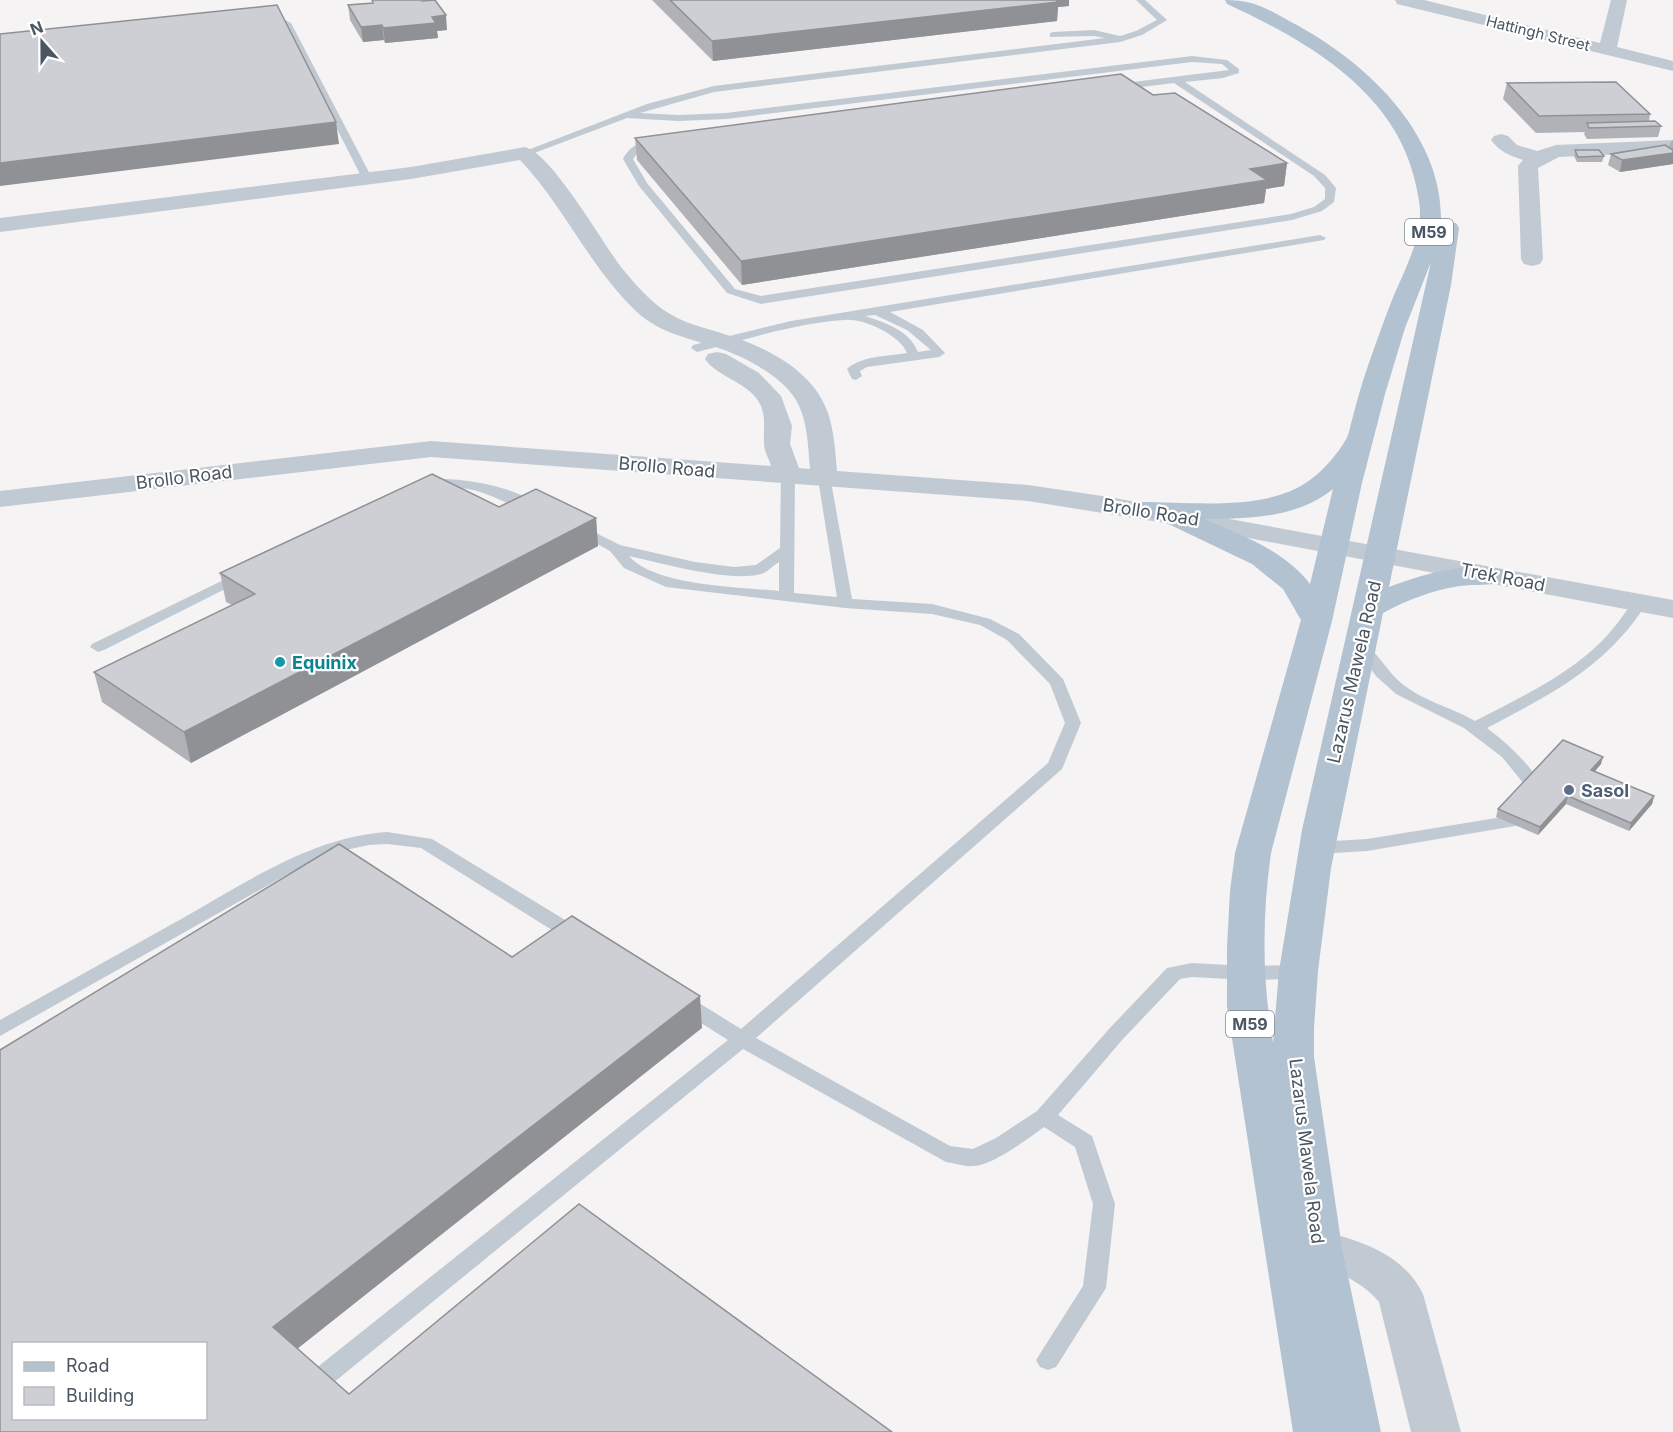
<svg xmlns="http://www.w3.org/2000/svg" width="1673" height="1432" font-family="Inter,sans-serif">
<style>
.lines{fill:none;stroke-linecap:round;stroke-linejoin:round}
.service{fill:#c1cad2;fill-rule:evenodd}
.minor{fill:#c1cad2;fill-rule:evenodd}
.primary{fill:#b3c2d1;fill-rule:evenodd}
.wall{fill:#b0b2b7}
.shaded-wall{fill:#909195}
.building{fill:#cdcfd5;stroke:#909195;stroke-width:1.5;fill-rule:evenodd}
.culture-dot{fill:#0f9aa8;stroke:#fff;stroke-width:2}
.service-dot{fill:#5c6f8a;stroke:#fff;stroke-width:2}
.labels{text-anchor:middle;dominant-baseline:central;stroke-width:4.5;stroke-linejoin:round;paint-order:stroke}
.far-street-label{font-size:15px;fill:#4a5661;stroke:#fff}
.shield{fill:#fff;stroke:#808990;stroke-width:1.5}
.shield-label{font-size:16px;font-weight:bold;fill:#4a5661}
.street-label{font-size:18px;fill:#4a5661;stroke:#fff}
.culture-label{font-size:18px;font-weight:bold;fill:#0d838f;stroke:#fff;text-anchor:start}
.service-label{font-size:18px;font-weight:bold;fill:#4e5e75;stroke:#fff;text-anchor:start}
</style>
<rect width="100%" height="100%" fill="#f5f3f3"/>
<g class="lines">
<path class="service" d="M1136,0H1145L1167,20L1142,35L1120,42L714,92L640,113L678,115L726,113L1192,56L1227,60L1239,69V73L1223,78L1185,82L1325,175L1336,188L1334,202L1322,211L1292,220L761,304L727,293L639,186L623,159C629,145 645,139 660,140V144L639,151L633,159L647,183L735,289L761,296L1291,214L1314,207L1325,199V188L1314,176L1174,83L1117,90L1112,87L1117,84L1229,70L1222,64L1192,62L726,119L678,121L627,118L529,155L520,153L647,104L714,86L1105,38L1094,36L1050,37V33L1053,32L1094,30L1120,36L1136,31L1157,20Z
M263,12H269L291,23L372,178L371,180L362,178L284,25L263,16Z
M1320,235L1326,238L1324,240L890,312L923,330L945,353L939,357L867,367L860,371L862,376L856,380L852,379L847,369C860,356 889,356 907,353C900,335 863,318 845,320C795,323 745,340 697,352L691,348L693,345L791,321ZM875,315L907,330L931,350L918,352C909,330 886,323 865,316Z
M788,472L795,476L794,593L837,597L818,479L820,476H830L852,599L932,604L990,619L1019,634L1063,679L1081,723L1062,769L756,1038L950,1146L973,1149L996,1138L1037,1111L1109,1029L1167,968L1192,963L1246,966L1298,965L1305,967L1308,972L1305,977L1298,979L1246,980L1192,977L1180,979L1123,1039L1058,1115L1092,1136L1115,1204L1106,1288L1056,1367L1048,1370L1040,1367L1036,1360L1083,1286L1093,1204L1075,1147L1044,1127C1029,1138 993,1165 974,1166C965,1167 955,1163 946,1162L743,1049L333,1383L324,1386L315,1383L312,1376L315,1369L728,1040L677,1008L674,1003L677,998L684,996L691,998L741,1029L1048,763L1065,723L1050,684L1007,640L980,625L932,614L845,608L666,587L624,568L610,551L572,530L579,526L584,527L620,545L695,562L734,567L756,565L780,548L781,476ZM629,556C662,563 733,584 764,573C769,570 774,565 779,562V591C739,587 655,586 629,556Z
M444,479C469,479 524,489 541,508L534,512C507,506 488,490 459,488C448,487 431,493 423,485L425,482Z
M242,571L249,575L247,578L104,650L98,652L90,647L92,644Z
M1639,598L1647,603C1605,668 1553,693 1487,728C1507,743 1524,759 1539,780L1536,784H1524L1502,757L1464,728L1396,694L1377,677L1353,647L1361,642C1372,645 1389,673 1400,682C1422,701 1451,707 1475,721C1519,698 1567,676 1602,641C1615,628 1624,614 1634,600Z
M1509,816L1515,818L1518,822L1515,826L1367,851L1317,854L1311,852L1308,848L1311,844L1317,842L1367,839Z
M387,832L432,839L585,932L588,937L585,942L578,943L571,942L421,848L387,844L369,845L341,851L288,874L0,1036V1020C61,986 122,952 183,918C247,882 312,837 387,832Z"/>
<path class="minor" d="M1395,0H1424L1600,43L1611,0H1627L1617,47L1673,61V71L1397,4Z
M1501,134L1508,136L1517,145L1537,151L1556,145L1673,140V152L1559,157L1538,168L1543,259L1540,264L1532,266L1524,264L1521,259L1518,166L1523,160C1509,155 1500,152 1491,140L1494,136Z
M525,147C552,154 602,242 621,267C635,284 651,303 670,314C692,327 716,330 739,339C773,351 812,373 826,408C834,427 835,450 837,471L1028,485L1109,497L1673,600V618L1190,527L1028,501L431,457L0,507V491L431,441L771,466C769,459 764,451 764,443C763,430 767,416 759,402C746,381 717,377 705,359L708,354L717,352L726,354L759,373L781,396L792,426L790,444L799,468L810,469C808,448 808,425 799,406C787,376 736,352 706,344C682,337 656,330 637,312C590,268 564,206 520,160L411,179L0,232V218L411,167Z
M1319,1230C1360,1241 1403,1253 1423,1294L1461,1432H1411L1379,1302C1359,1278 1331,1270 1303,1261L1296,1248L1303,1235Z"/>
<path class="primary" d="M1225,0C1255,0 1267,9 1293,23C1365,61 1444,134 1441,223H1456L1459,228L1451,285L1389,587C1423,574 1467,561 1504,570L1508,576L1504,582C1489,586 1475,584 1460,586C1433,590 1407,600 1383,613L1331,868L1318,971L1314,1028V1057L1342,1248L1381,1432H1293L1227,1006V948L1230,891L1235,853L1301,620L1283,589L1252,564L1158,519L1130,516L1126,510L1130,504L1140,502C1188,502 1254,510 1297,488C1316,479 1335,458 1345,441C1349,436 1350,426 1352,420C1357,401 1362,382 1369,363C1377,340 1385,317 1394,295C1404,272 1415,251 1419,226C1422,209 1418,194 1414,177C1392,89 1303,39 1227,4ZM1431,262L1302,830L1279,971L1273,1043C1262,980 1262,916 1271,853L1332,621L1362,483L1385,394L1405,328ZM1333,489L1310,584C1285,551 1242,535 1204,519C1247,519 1298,518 1333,489Z"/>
</g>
<path class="wall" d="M372,0L447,30L437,31L438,38L385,43L384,40L363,42L350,20L348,5L372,3Z
M652,0H1069V6L1058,7L1057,21L713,61Z
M1507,83L1650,114L1649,121L1661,126L1658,137L1587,139L1584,134L1585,132L1536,133L1503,99Z
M1153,95L1287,163L1284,186L1266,189L1264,203L742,285L637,160L635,138Z
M1673,140V164L1620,172L1608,165L1611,154L1669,148L1670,143Z
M1575,150L1604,156L1602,162H1577L1574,156Z
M499,507L596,518L598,546L191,763L102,702L94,672L232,605L226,602L220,573Z
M1601,764L1595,771L1654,796L1652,804L1629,831L1566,804L1538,835L1496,817L1498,809Z"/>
<path class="shaded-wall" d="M1040,0H1069V6L1058,7L1057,21L713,61L712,41Z
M446,15L447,30L437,31L438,38L385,43L383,28L432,17Z
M382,25L384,40L363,42L361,27Z
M336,122L339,144L0,186V163Z
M1673,153V164L1620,172L1622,160Z
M1287,163L1284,186L1266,189L1264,203L742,285L741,261L1250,169Z
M596,518L598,546L191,763L184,732Z
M1603,757L1601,764L1589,778L1591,770Z
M1568,796L1566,804L1538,835L1540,827Z
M1654,796L1652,804L1629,831L1631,823Z
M700,996L702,1028L282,1361L273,1327Z"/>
<path class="building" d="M372,0H421L422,1L435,0L446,15L432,17L436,23L383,28L382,25L361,27L348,5L373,3Z
M670,0H1056L1058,2L712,41Z
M277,5L336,122L0,163V34Z
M1121,74L1153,95L1175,93L1287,163L1250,169L1267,180L741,261L635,138Z
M1616,82L1650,114L1539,116L1507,83Z
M1655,121L1661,126L1589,128L1587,123Z
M1665,145L1673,150V153L1622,160L1611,154Z
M1575,150H1599L1604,156L1578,157Z
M432,474L499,507L536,489L596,518L184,732L94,672L255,594L220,573Z
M1563,740L1603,757L1591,770L1654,796L1631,823L1568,796L1540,827L1498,809Z
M339,844L512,957L572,916L700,996L273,1327L349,1394L579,1204L892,1432H0V1050ZM14,1344H206V1419H14Z"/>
<circle class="culture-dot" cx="280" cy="662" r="6"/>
<circle class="service-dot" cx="1569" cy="790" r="6"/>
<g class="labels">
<g class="far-street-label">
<text transform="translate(1538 33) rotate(14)">Hattingh Street</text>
</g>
<g class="shield">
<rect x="1405" y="219" width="48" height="26" rx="4.5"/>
<rect x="1226" y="1011" width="48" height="26" rx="4.5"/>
</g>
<g class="shield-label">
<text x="1429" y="232">M59</text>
<text x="1250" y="1024">M59</text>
</g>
<g class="street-label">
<text transform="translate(667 467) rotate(5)">Brollo Road</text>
<text transform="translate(184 477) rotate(-7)">Brollo Road</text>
<text transform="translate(1151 512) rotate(9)">Brollo Road</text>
<text transform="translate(1503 577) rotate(11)">Trek Road</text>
<text transform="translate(1354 672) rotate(-77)">Lazarus Mawela Road</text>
<text transform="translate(1307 1151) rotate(83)">Lazarus Mawela Road</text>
</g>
<g class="culture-label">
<text x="292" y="662">Equinix</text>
</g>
<g class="service-label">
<text x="1581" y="790">Sasol</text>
</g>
</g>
<rect x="12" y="1342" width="195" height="78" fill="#ffffff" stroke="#b7bbc0" stroke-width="1.5"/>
<rect x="24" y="1362" width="30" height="9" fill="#b3c2d1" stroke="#b7bbc0" stroke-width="1.5"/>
<text x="66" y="1372" font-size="18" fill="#4a5661">Road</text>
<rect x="24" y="1387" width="30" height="18" fill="#cdcfd5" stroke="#b7bbc0" stroke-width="1.5"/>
<text x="66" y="1402" font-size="18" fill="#4a5661">Building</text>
<g transform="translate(42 42) rotate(339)" stroke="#ffffff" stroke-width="4.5" paint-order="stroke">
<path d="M0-4.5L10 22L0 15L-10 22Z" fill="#4a5661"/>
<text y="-9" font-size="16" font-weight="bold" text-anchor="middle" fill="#4a5661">N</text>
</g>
</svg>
